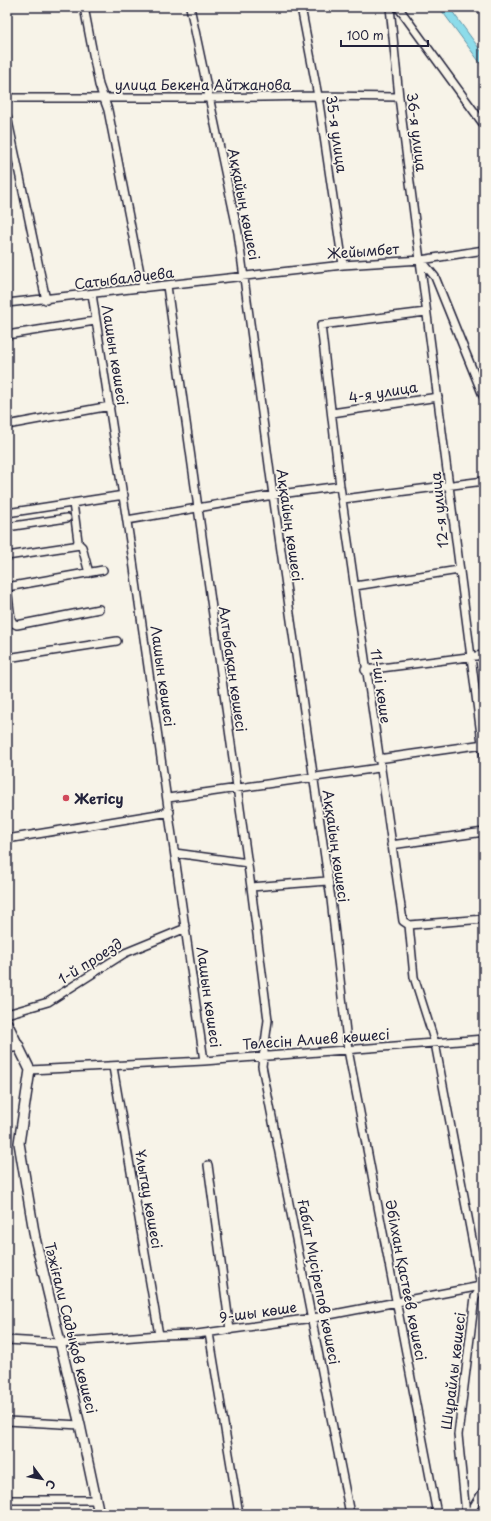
<svg xmlns="http://www.w3.org/2000/svg" width="491" height="1521" font-family="'Playpen Sans',sans-serif">
<style>
.water{fill:#8ddcea;stroke:#6292a4}
.lines{fill:none;stroke-linecap:round;stroke-linejoin:round}
.street-casing{stroke:#22223b;stroke-width:10}
.secondary-casing{stroke:#22223b;stroke-width:12}
.street{stroke:#f7f3e8;stroke-width:7}
.secondary{stroke:#f7f3e8;stroke-width:9}
.poi-dot{fill:#d1495b;stroke:#f7f3e8;stroke-width:1.5}
.labels{text-anchor:middle;dominant-baseline:central;stroke-width:3.5;stroke-linejoin:round;paint-order:stroke}
.street-label{font-size:14px;fill:#22223b;stroke:#f7f3e8}
.poi-label{font-size:14px;font-weight:bold;fill:#22223b;stroke:#f7f3e8;text-anchor:start}
</style>
<rect width="100%" height="100%" fill="#f7f3e8"/>
<filter id="ink" filterUnits="userSpaceOnUse"><feTurbulence type="fractalNoise" baseFrequency=".025" numOctaves="2"/><feDisplacementMap in="SourceGraphic" scale="8" xChannelSelector="R" yChannelSelector="G"/><feConvolveMatrix kernelMatrix="1 2 1 2 8 2 1 2 1" color-interpolation-filters="sRGB"/></filter>
<g filter="url(#ink)">
<path class="water" d="M439,7H449L484,55V68Z"/>
<g class="lines">
<defs>
<path id="street" d="M84,7L99,85L108,110L143,288
M190,7L238,233L273,495L331,899L348,1050L437,1514
M301,7L318,96L343,265
M390,7L399,97L484,758
M398,7L484,125
M7,98H209L318,96L399,97
M7,116L46,300
M421,260L435,277L484,398
M167,286L251,887L268,1020L262,1066L350,1514
M92,294L133,561L204,1061
M7,303L343,265L421,260L484,250
M426,312L321,325L340,486L403,921L409,925L414,977L435,1043L481,1286L484,1288
M7,335L95,321
M332,413L438,397
M7,425L110,406
M343,499L484,481
M73,503L78,541L77,544
M7,513L124,495
M127,520L273,495L340,486
M7,527L67,518
M7,556L80,545L82,547L89,573
M355,586L459,570
M7,587L11,619L13,623L17,625L99,609
M7,587L103,570
M7,658L117,641
M365,670L484,655
M378,759L484,744
M168,798L379,768
M7,839L170,812
M391,845L484,832
M175,853L248,863
M251,887L327,881
M409,925L484,919
M7,1014L48,1002L125,953L186,928
M113,1067L159,1335
M30,1070L204,1061L484,1039
M208,1165L230,1330
M209,1333L239,1514
M7,1340L59,1343L159,1335L197,1334L313,1318L481,1286
M7,1421L80,1425
M7,1500H96
M466,1514L458,1435L475,1297L483,1284
M469,1514L484,1490"/>
<path id="secondary" d="M7,1023L30,1070L19,1143L35,1238L80,1425L99,1514
M7,1048L19,1046"/>
</defs>
<use href="#street" class="street-casing"/>
<use href="#secondary" class="secondary-casing"/>
<use href="#street" class="street"/>
<use href="#secondary" class="secondary"/>
</g>
</g>
<circle class="poi-dot" cx="66" cy="798" r="4"/>
<g class="labels">
<g class="street-label">
<text x="203" y="84">улица Бекена Айтжанова</text>
<text transform="translate(417 132) rotate(83)">36-я улица</text>
<text transform="translate(337 134) rotate(82)">35-я улица</text>
<text transform="translate(244 204) rotate(79)">Аққайың көшесі</text>
<text transform="translate(363 251) rotate(-4)">Жейымбет</text>
<text transform="translate(124 278) rotate(-7)">Сатыбалдиева</text>
<text transform="translate(115 355) rotate(81)">Лашын көшесі</text>
<text transform="translate(383 392) rotate(-9)">4-я улица</text>
<text transform="translate(439 510) rotate(-96)">12-я улица</text>
<text transform="translate(290 525) rotate(82)">Аққайың көшесі</text>
<text transform="translate(233 669) rotate(82)">Алтыбақан көшесі</text>
<text transform="translate(163 676) rotate(82)">Лашын көшесі</text>
<text transform="translate(381 686) rotate(82)">11-ші көше</text>
<text transform="translate(336 846) rotate(82)">Аққайың көшесі</text>
<text transform="translate(90 961) rotate(-32)">1-й проезд</text>
<text transform="translate(209 997) rotate(82)">Лашын көшесі</text>
<text transform="translate(316 1039) rotate(-4)">Төлесін Алиев көшесі</text>
<text transform="translate(149 1199) rotate(80)">Ұлытау көшесi</text>
<text transform="translate(406 1280) rotate(79)">Әбілхан Қастеев көшесi</text>
<text transform="translate(319 1282) rotate(79)">Ғабит Мүсірепов көшесi</text>
<text transform="translate(258 1312) rotate(-8)">9-шы көше</text>
<text transform="translate(71 1328) rotate(76)">Тәжіғали Садықов көшесі</text>
<text transform="translate(453 1371) rotate(-83)">Шұрайлы көшесі</text>
</g>
<g class="poi-label">
<text x="74" y="798">Жетісу</text>
</g>
</g>
<rect width="491" height="1521" fill="none" stroke="#f7f3e8" stroke-width="24"/>
<rect x="12" y="12" width="467" height="1497" fill="none" stroke="#22223b" stroke-width="1.5" filter="url(#ink)"/>
<g transform="translate(42 1479) rotate(122)" stroke="#f7f3e8" stroke-width="3" paint-order="stroke">
<path d="M0-3L7 15L0 10L-7 15Z" fill="#22223b"/>
<text y="-6" font-size="11" font-weight="bold" text-anchor="middle" fill="#22223b">С</text>
</g>
<path d="M341 40v6h87v-6" fill="none" stroke="#22223b" stroke-width="2"/>
<text x="347" y="40" font-size="12" fill="#22223b" stroke="#f7f3e8" stroke-width="3" paint-order="stroke">100 m</text>
</svg>
